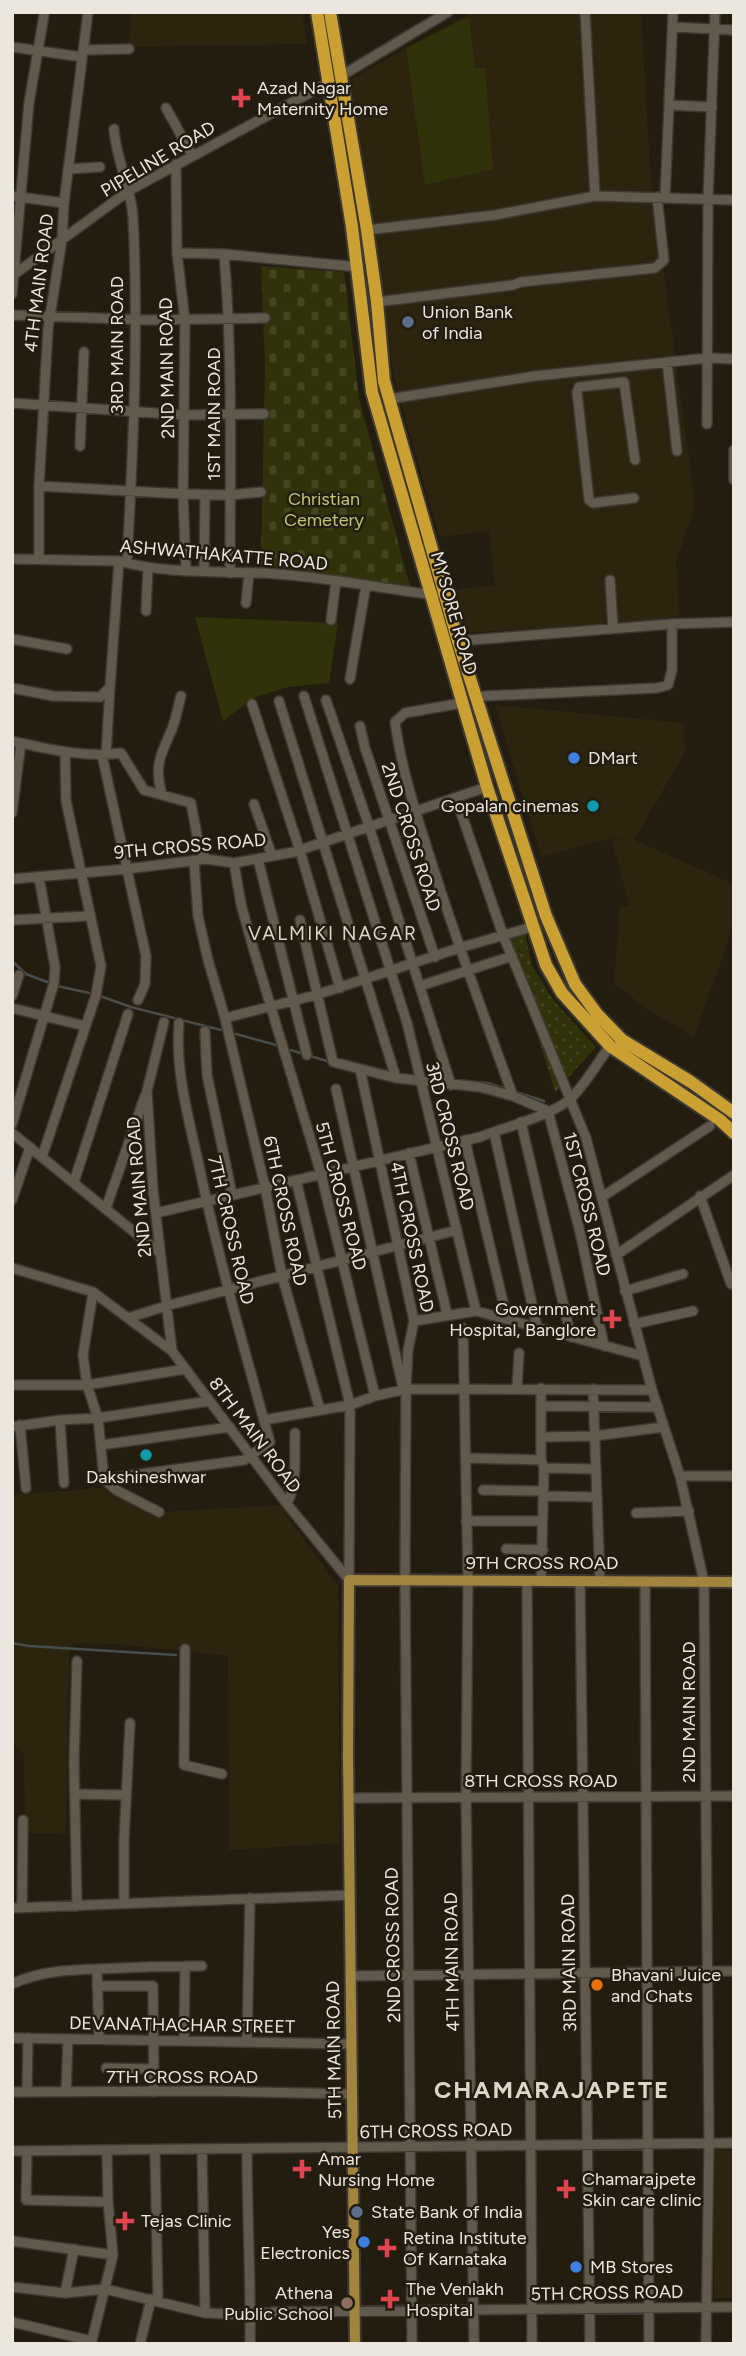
<svg xmlns="http://www.w3.org/2000/svg" width="746" height="2356" font-family="Figtree,sans-serif">
<style>
.built{fill:#2d2410}
.grass{fill:#30320a}
.cemetery{fill:url(#cemetery-stones)}
.park{fill:url(#park-dots)}
.lines{fill:none;stroke-linecap:round;stroke-linejoin:round}
.stream{stroke:#464f4e;stroke-width:2.5}
.minor-casing{stroke:#3d3832;stroke-width:12}
.major-casing{stroke:#3d3832;stroke-width:14}
.highway-casing{stroke:#3d3832;stroke-width:16}
.minor{stroke:#61594b;stroke-width:9}
.major{stroke:#a1843d;stroke-width:10}
.highway{stroke:#cba033;stroke-width:12}
.health-dot{fill:#e0444e;stroke:#231d10;stroke-width:2.5}
.service-dot{fill:#5c6f8a;stroke:#231d10;stroke-width:2.5}
.shop-dot{fill:#3f7fe0;stroke:#231d10;stroke-width:2.5}
.culture-dot{fill:#0f9aa8;stroke:#231d10;stroke-width:2.5}
.food-dot{fill:#e8710a;stroke:#231d10;stroke-width:2.5}
.education-dot{fill:#8d6e63;stroke:#231d10;stroke-width:2.5}
.labels{text-anchor:middle;dominant-baseline:central;stroke-width:5;stroke-linejoin:round;paint-order:stroke}
.poi-label{font-size:18px;fill:#ebe7de;stroke:#231d10;text-anchor:start}
.street-label{font-size:18px;fill:#ebe7de;stroke:#231d10}
.park-label{font-size:18px;fill:#bec674;stroke:#231d10}
.neighbourhood-label{font-size:19px;letter-spacing:2px;fill:#ded6c5;stroke:#231d10}
.district-label{font-size:24px;font-weight:bold;letter-spacing:2px;fill:#ded6c5;stroke:#231d10}
</style>
<defs>
<pattern id="cemetery-stones" width="16" height="16" patternUnits="userSpaceOnUse" patternTransform="scale(1.75)"><rect width="16" height="16" fill="#30320a"/><path d="M2 7V4a2 2 0 0 1 4 0v3zM10 15v-3a2 2 0 0 1 4 0v3z" fill="#444622"/></pattern>
<pattern id="park-dots" width="8" height="8" patternUnits="userSpaceOnUse" patternTransform="scale(1.75)"><rect width="8" height="8" fill="#30320a"/><path d="M2 2h.1M6 6h.1" fill="none" stroke="#444622" stroke-width="1.8" stroke-linecap="round"/></pattern>
</defs>
<rect width="100%" height="100%" fill="#231d10"/>
<path class="built" d="M131,12H302L307,44L129,47Z
M473,12H641L650,169L695,506L676,562L680,619L466,633L453,590L495,585L489,531L439,537L394,378L350,80L406,48Z
M495,705L684,723L685,752L634,840L734,884V924L694,1037L644,1007L614,983L620,906H629L612,839H624L614,837L541,857Z
M110,1487L164,1512L279,1505L338,1586L340,1843L229,1850L228,1656L116,1644L73,1643L69,1652L66,1834L25,1833L24,1754L12,1742V1495Z
M715,2150L734,2151V2298H714Z"/>
<path class="grass" d="M469,17L475,68H485L493,169L425,185L406,48Z
M195,617L338,623L329,683L288,687L253,698L223,721Z"/>
<path class="cemetery" d="M261,266L344,272L359,399L410,586L261,565L265,364Z"/>
<path class="park" d="M525,933L532,966L554,1001L596,1047L555,1092L507,937Z"/>
<g class="lines">
<path class="stream" d="M12,961L26,974L47,982
M57,986L89,993
M100,996L131,1007L221,1030
M236,1034L276,1045
M291,1050L303,1054
M310,1056L330,1062
M461,1081L488,1083L506,1089
M516,1092L544,1101
M12,1643L29,1646L176,1655"/>
<defs>
<path id="minor" d="M585,12L595,196
M673,27L734,30
M12,47L82,57
M84,50L129,49
M341,76L448,12
M669,105L712,107
M166,108L192,155
M114,129C116,160 131,187 133,217C139,332 133,449 127,563
M176,164L177,253L185,321L183,494L186,571
M68,169L100,167
M12,196L64,203
M665,197L673,12
M367,230L495,215L595,196L734,200
M177,253L224,254L358,267
M224,254C233,360 230,466 230,573
M12,276L130,190L328,83
M12,294L29,103L44,15
M377,302L513,285L521,282L655,268L664,260L657,197
M12,315L148,320L265,318
M667,362L677,451
M389,399L535,376L708,358L734,359
M12,403L183,415L264,414
M707,424L708,199L715,12
M80,446L84,352
M734,450V480
M39,486L183,494L230,495L261,492
M634,498L593,503L589,500L577,392L579,387L624,382L635,460
M12,559L119,561C165,574 216,571 263,573C321,576 378,588 435,595
M39,559V486L48,329L62,240L64,203L88,12
M204,570L205,495
M610,580L613,628
M246,603L249,573
M146,611L148,567
M331,620L336,581
M12,639L67,649
M458,641L672,624L734,622
M350,679L366,585
M12,688L53,696L100,697L110,687L119,561
M304,696L407,1023L476,1311
M476,698L484,696L657,688L668,685L672,670V624
M326,700L369,826L451,1085
M279,701L396,1078
M462,703L405,713L395,722C402,774 419,823 435,873C459,948 486,1022 513,1096
M252,704L300,851L340,988
M360,726L365,748L435,957
M12,741C48,749 84,758 121,753L144,790L191,803L199,846L206,859
M102,755L146,956L145,984L138,1000
M106,755L110,687
M162,795C154,766 160,756 172,729C176,719 178,707 181,696
M456,798L503,935L586,1138L652,1390L680,1476L704,1582L709,2143L706,2344
M254,804L272,856
M12,813L21,743
M258,859L307,1055
M194,860L198,916L208,960L225,1018L265,1187L282,1276L320,1410
M234,863L241,904L252,944L321,1174L375,1396
M12,879L127,869L206,859L234,863L294,852L487,787
M12,920L89,916
M300,920L333,1062L396,1078L480,1087L513,1096L548,1111L580,1232L604,1346
M420,986L512,956
M12,996L19,975
M12,1008L85,1026
M225,1018L316,995L459,948L532,927
M164,1022L147,1091L153,1190L172,1351
M205,1031L207,1075L232,1194
M360,1069L414,1321L408,1350L406,1389L405,1580L412,2344
M336,1089L403,1388
M521,1122L571,1337
M12,1124L54,983L55,967L39,877
M494,1132L537,1327
M12,1133L160,1253
M465,1140L507,1319
M409,1153L447,1314
M42,1157L96,995L101,966L66,801L65,752
M296,1180L350,1405L349,1580
M74,1182L128,1014
M700,1196L731,1284
M602,1197L710,1126
M12,1200L30,1147
M106,1208L145,1096
M156,1213L480,1137C503,1128 553,1115 570,1099C586,1084 597,1063 610,1046
M616,1255L734,1175
M12,1268L93,1292L172,1351L287,1504L349,1580
M625,1291L683,1274
M93,1292L83,1355L87,1385L98,1418L104,1479
M128,1318L166,1306L457,1230
M414,1321L476,1311L643,1356
M634,1324L693,1311
M463,1328L468,1580L466,1797L474,2344
M12,1385H87L185,1369
M517,1388L519,1353
M593,1389L600,1581
M541,1406L658,1407
M60,1420L64,1483
M264,1420L350,1405L375,1396L406,1389L652,1390
M20,1425L26,1488
M12,1427L60,1420L98,1418L209,1401
M541,1437L594,1436L664,1427
M101,1445L230,1427
M466,1458L541,1460
M544,1468L596,1469
M680,1476H734
M104,1479L244,1460L270,1442C244,1349 218,1256 198,1161C188,1116 175,1069 179,1023
M104,1479L116,1490L159,1512
M483,1490L542,1491
M543,1496L597,1497
M287,1504C298,1481 294,1457 295,1433
M636,1513L689,1511
M466,1521H542
M506,1549L543,1550
M527,1581L532,2344
M541,1581L544,1468L541,1460V1388
M580,1581L590,2344
M645,1581L649,2344
M185,1649L184,1765L222,1774
M77,1661L74,1761L77,1906
M75,1794L126,1795
M348,1798L734,1796
M124,1904V1840L130,1723
M12,1908L350,1895
M22,1908L23,1820
M97,1969L99,2039
M351,1976L734,1971
M12,1984C40,1971 67,1970 98,1969C133,1967 167,1966 202,1966
M97,1986H153L154,2092
M12,2038L351,2044
M184,2040L185,1966
M247,2041L250,1898
M106,2068L154,2069
M12,2092L209,2091L352,2094
M27,2092L28,2038
M66,2092L68,2039
M247,2149C247,2214 251,2279 250,2344
M202,2150L205,2313
M12,2151L734,2143
M27,2151L26,2200L108,2202
M155,2151L158,2301
M12,2241L113,2255
M12,2287L65,2293L105,2289L205,2313L250,2315L275,2312L734,2307
M65,2293L74,2249
M12,2322L92,2341
M91,2344L113,2255L108,2202L107,2151
M140,2344L151,2299"/>
<path id="major" d="M355,2344L348,1756L349,1580L734,1582"/>
<path id="highway" d="M317,12L352,227L372,392L487,787L546,965L562,993L610,1046L720,1120L734,1133
M330,12L367,230L377,302L384,381L458,641L546,916L575,984L597,1014L622,1040L691,1082L734,1113"/>
</defs>
<use href="#minor" class="minor-casing"/>
<use href="#major" class="major-casing"/>
<use href="#highway" class="highway-casing"/>
<use href="#minor" class="minor"/>
<use href="#major" class="major"/>
<use href="#highway" class="highway"/>
</g>
<g class="health-dot">
<path d="M237.5 87.5h7v7h7v7h-7v7h-7v-7h-7v-7h7z"/>
<path d="M608.5 1308.5h7v7h7v7h-7v7h-7v-7h-7v-7h7z"/>
<path d="M298.5 2158.5h7v7h7v7h-7v7h-7v-7h-7v-7h7z"/>
<path d="M562.5 2178.5h7v7h7v7h-7v7h-7v-7h-7v-7h7z"/>
<path d="M121.5 2210.5h7v7h7v7h-7v7h-7v-7h-7v-7h7z"/>
<path d="M383.5 2237.5h7v7h7v7h-7v7h-7v-7h-7v-7h7z"/>
<path d="M386.5 2288.5h7v7h7v7h-7v7h-7v-7h-7v-7h7z"/>
</g>
<g class="service-dot">
<circle cx="408" cy="322" r="7"/>
<circle cx="357" cy="2212" r="7"/>
</g>
<g class="shop-dot">
<circle cx="574" cy="758" r="7"/>
<circle cx="364" cy="2242" r="7"/>
<circle cx="576" cy="2267" r="7"/>
</g>
<g class="culture-dot">
<circle cx="593" cy="806" r="7"/>
<circle cx="146" cy="1455" r="7"/>
</g>
<circle class="food-dot" cx="597" cy="1985" r="7"/>
<circle class="education-dot" cx="347" cy="2303" r="7"/>
<g class="labels">
<g class="poi-label">
<text x="257" y="88">Azad Nagar<tspan x="257" dy="21">Maternity Home</tspan></text>
<text x="422" y="312">Union Bank<tspan x="422" dy="21">of India</tspan></text>
<text x="588" y="758">DMart</text>
<text x="579" y="806" text-anchor="end">Gopalan cinemas</text>
<text x="596" y="1309" text-anchor="end">Government<tspan x="596" dy="21">Hospital, Banglore</tspan></text>
<text x="146" y="1477" text-anchor="middle">Dakshineshwar</text>
<text x="611" y="1975">Bhavani Juice<tspan x="611" dy="21">and Chats</tspan></text>
<text x="318" y="2159">Amar<tspan x="318" dy="21">Nursing Home</tspan></text>
<text x="582" y="2179">Chamarajpete<tspan x="582" dy="21">Skin care clinic</tspan></text>
<text x="371" y="2212">State Bank of India</text>
<text x="141" y="2221">Tejas Clinic</text>
<text x="350" y="2232" text-anchor="end">Yes<tspan x="350" dy="21">Electronics</tspan></text>
<text x="403" y="2238">Retina Institute<tspan x="403" dy="21">Of Karnataka</tspan></text>
<text x="590" y="2267">MB Stores</text>
<text x="406" y="2289">The Venlakh<tspan x="406" dy="21">Hospital</tspan></text>
<text x="333" y="2293" text-anchor="end">Athena<tspan x="333" dy="21">Public School</tspan></text>
</g>
<g class="street-label">
<text transform="translate(158 159) rotate(-31)">PIPELINE ROAD</text>
<text transform="translate(39 283) rotate(-83)">4TH MAIN ROAD</text>
<text transform="translate(117 345) rotate(-90)">3RD MAIN ROAD</text>
<text transform="translate(167 368) rotate(-91)">2ND MAIN ROAD</text>
<text transform="translate(214 414) rotate(-90)">1ST MAIN ROAD</text>
<text transform="translate(224 555) rotate(5)">ASHWATHAKATTE ROAD</text>
<text transform="translate(454 613) rotate(74)">MYSORE ROAD</text>
<text transform="translate(411 837) rotate(72)">2ND CROSS ROAD</text>
<text transform="translate(190 846) rotate(-5)">9TH CROSS ROAD</text>
<text transform="translate(450 1136) rotate(76)">3RD CROSS ROAD</text>
<text transform="translate(139 1187) rotate(-95)">2ND MAIN ROAD</text>
<text transform="translate(341 1196) rotate(75)">5TH CROSS ROAD</text>
<text transform="translate(587 1204) rotate(76)">1ST CROSS ROAD</text>
<text transform="translate(285 1211) rotate(78)">6TH CROSS ROAD</text>
<text transform="translate(231 1230) rotate(77)">7TH CROSS ROAD</text>
<text transform="translate(412 1237) rotate(78)">4TH CROSS ROAD</text>
<text transform="translate(255 1435) rotate(53)">8TH MAIN ROAD</text>
<text x="542" y="1563">9TH CROSS ROAD</text>
<text transform="translate(689 1712) rotate(-90)">2ND MAIN ROAD</text>
<text x="541" y="1781">8TH CROSS ROAD</text>
<text transform="translate(393 1945) rotate(-91)">2ND CROSS ROAD</text>
<text transform="translate(452 1962) rotate(-91)">4TH MAIN ROAD</text>
<text transform="translate(569 1963) rotate(-91)">3RD MAIN ROAD</text>
<text transform="translate(182 2025) rotate(1)">DEVANATHACHAR STREET</text>
<text transform="translate(334 2050) rotate(-91)">5TH MAIN ROAD</text>
<text x="182" y="2077">7TH CROSS ROAD</text>
<text transform="translate(436 2131) rotate(-1)">6TH CROSS ROAD</text>
<text transform="translate(607 2293) rotate(-1)">5TH CROSS ROAD</text>
</g>
<g class="park-label">
<text x="324" y="499">Christian<tspan x="324" dy="21">Cemetery</tspan></text>
</g>
<g class="neighbourhood-label">
<text x="333" y="933">VALMIKI NAGAR</text>
</g>
<g class="district-label">
<text x="552" y="2089">CHAMARAJAPETE</text>
</g>
</g>
<rect width="746" height="2356" fill="none" stroke="#ebe7de" stroke-width="28"/>
</svg>
